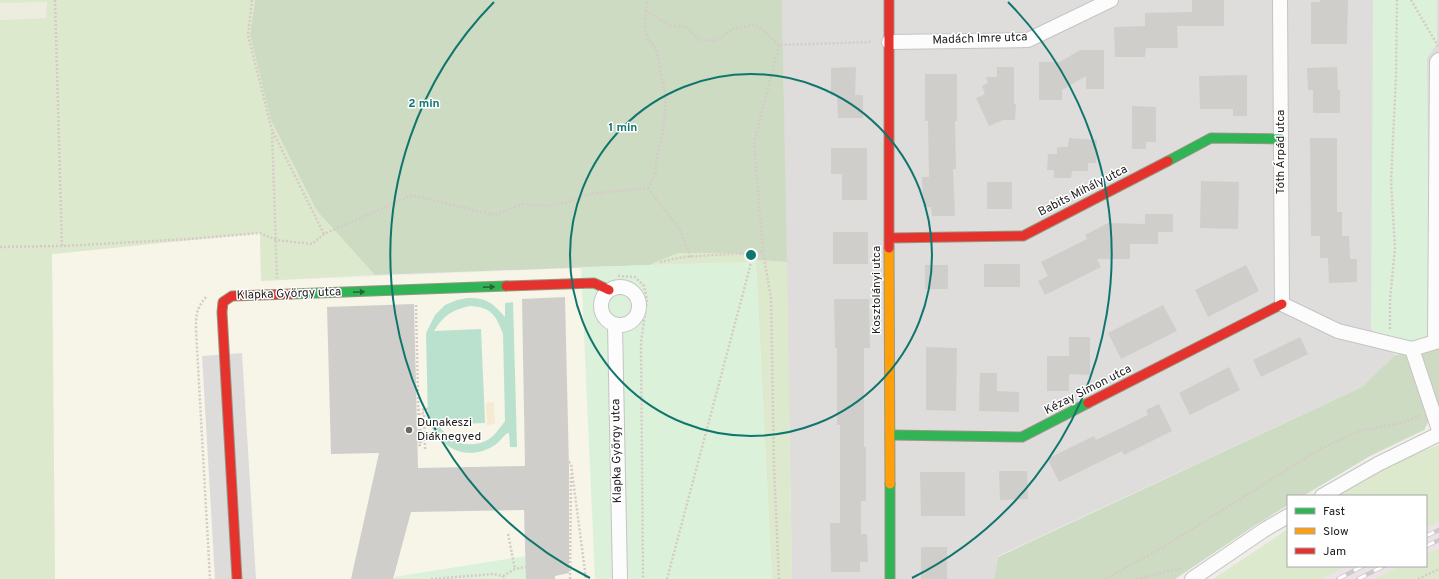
<svg xmlns="http://www.w3.org/2000/svg" width="1439" height="579" font-family="Overpass,sans-serif">
<style>
.residential{fill:#dedddb}
.industrial{fill:#ece3e8}
.education{fill:#f6f5e8}
.religious{fill:#dddcdb}
.farmland{fill:#ededdf}
.grass{fill:#dde9cc}
.forest{fill:#ccdbc2}
.sand{fill:#f4ebd2}
.park{fill:#dbf1da}
.pitch{fill:#bae1ce;fill-rule:evenodd}
.building{fill:#d0cecb}
.lines{fill:none;stroke-linecap:round;stroke-linejoin:round}
.street-casing{stroke:#c5c4c2;stroke-width:16}
.fast-casing{stroke:#979783;stroke-width:11}
.slow-casing{stroke:#979783;stroke-width:11}
.jam-casing{stroke:#979783;stroke-width:11}
.path{stroke:#d6cac9;stroke-width:2.5;stroke-dasharray:2 2;stroke-linecap:butt}
.street{stroke:#fdfcfc;stroke-width:14}
.fast{stroke:#30b455;stroke-width:9}
.slow{stroke:#ff9f0a;stroke-width:9}
.jam{stroke:#e5322d;stroke-width:9}
.rail-casing{stroke:#cbcbcb;stroke-width:4.5}
.rail{stroke:#fff;stroke-width:3;stroke-dasharray:9;stroke-linecap:butt}
.oneway{fill:#286338}
.ring{fill:none;stroke:#0f766e;stroke-width:2}
.poi-dot{fill:#696867;stroke:#fff;stroke-width:1.5}
.labels{text-anchor:middle;dominant-baseline:central;stroke-width:3;stroke-linejoin:round;paint-order:stroke}
.street-label{font-size:12px;fill:#212121;stroke:#fff}
.poi-label{font-size:12px;fill:#212121;stroke:#fff;text-anchor:start}
.centre{fill:#0f766e;stroke:#fff;stroke-width:2}
.ring-label{font-size:12px;text-anchor:middle;font-weight:bold;fill:#0f766e;stroke:#fff;stroke-width:3;stroke-linejoin:round;paint-order:stroke}
</style>
<rect width="100%" height="100%" fill="#efedea"/>
<path class="residential" d="M782,0H1439V347L1430,350L1395,355L1362,387L998,556L994,579H792Z"/>
<path class="industrial" d="M1439,522V548L1426,554V528Z
M1347,566H1400L1373,579H1322Z"/>
<path class="education" d="M260,233L261,281L649,265L772,579H55L52,254Z"/>
<path class="religious" d="M242,353L256,579H215L202,356Z"/>
<path class="farmland" d="M47,2L46,18L0,20V3Z"/>
<path class="grass" d="M0,0H255L250,34L317,211L375,275L261,281L260,233L52,254L55,579H0V20L46,18L47,2L0,3Z
M678,253H735L758,260L787,262L792,579H772L756,262L649,265Z
M1439,445V522L1426,528V496H1337L1381,467Z
M1288,529V566H1347L1322,579H1213Z
M1439,548V579H1373L1400,566H1426V554Z"/>
<path class="forest" d="M255,0H782L787,262L758,260L735,253H678L649,265L375,275L317,211L271,120L250,34Z
M1439,347V414L1430,418L1424,430L1370,456L1303,496H1288V505L1254,526L1175,579H994L998,557L1362,387L1395,355L1430,350Z"/>
<path class="sand" d="M494,402L495,424L487,425L486,403Z"/>
<path class="park" d="M1373,0H1437V44L1427,58L1430,350L1395,355L1371,329Z
M756,262L772,579H595L581,267Z
M526,556V579H393L394,577Z"/>
<path class="pitch" d="M467,298C486,297 493,303 505,317V303L513,302L517,447H510L509,433L506,434C503,437 499,442 495,445C467,463 439,448 428,420L426,333L435,315L445,305L457,300ZM470,306C491,307 496,315 503,334L505,421C501,426 497,432 493,436C482,446 464,447 452,439C447,435 442,430 438,425L485,423L481,329L434,331C444,315 452,310 470,306Z"/>
<path class="building" d="M1192,0H1224V26H1177L1178,48H1146L1145,57H1115L1114,27L1145,26V13L1192,12Z
M1320,0H1348L1347,44H1311V2H1320Z
M1080,50H1104V89H1086V76L1062,90V100H1039V62H1060Z
M856,67L855,95H863V118H838L837,95L831,96V68Z
M997,67H1014V104H1016L1015,120H1003L989,126L976,98L985,94L982,86L988,83L986,77H997Z
M1337,67L1338,90H1340V113H1313V90H1308L1307,68Z
M925,74H957V121H955L956,169H953L955,216H932L931,207H923L922,177H929L928,121H925Z
M1247,75V116H1233V109H1200L1199,76Z
M1132,106L1156,107V142H1146V149H1132Z
M1069,138L1097,140L1096,163H1088V171H1072L1071,178H1054V170H1047L1048,154H1057V147H1068Z
M1310,138H1337V212H1342V236H1349L1350,259H1357V282L1329,283L1328,258H1320V236H1311Z
M831,148H867V200H842V174H831Z
M1201,181L1239,182L1238,229L1200,228Z
M987,182H1012V209H987Z
M1145,214H1173V232H1158V244H1130V259H1097L1101,267L1045,295L1038,281L1048,276L1041,262L1087,239L1085,235L1108,223L1145,224Z
M833,232H868V264H833Z
M984,264H1020V287H984Z
M925,265H948V289H925Z
M1246,265L1259,291L1208,317L1195,290Z
M565,297L569,468V573L555,576V579H526L524,510L411,512L393,579H351L379,453L331,454L327,307L414,304L418,468L525,466L522,299Z
M834,299H869L870,348H864V447H866V501H861V534H867L868,562H860V572H831L830,523H840V425H837V348H835Z
M1163,305L1177,331L1121,359L1108,333Z
M1069,337H1090V375L1069,374V391H1047V356H1069Z
M1300,337L1308,354L1261,377L1253,360Z
M926,347L957,348L956,411L926,410Z
M1229,367L1240,390L1190,415L1179,393Z
M980,373H997V391L1019,392V412L979,411Z
M1159,404L1172,431L1124,455L1122,451L1059,482L1049,462V458L1094,436L1096,440L1148,415L1146,410Z
M999,471H1027L1028,499L1000,500Z
M920,472H965V516H921Z
M921,547H947V579H921Z"/>
<g class="lines">
<defs>
<path id="street" d="M1280,0L1282,304L1338,331L1412,349L1439,341
M889,42L1028,40L1111,0
M601 306a19 19 0 1 1 38 0a19 19 0 1 1-38 0Z
M615,324L620,579
M1435,342L1437,62L1439,60
M1412,349L1439,430
M1322,496L1378,464L1439,434
M1192,579L1264,530L1288,516"/>
<path id="fast" d="M1168,161L1211,138L1281,139
M291,294L506,286
M890,435L1022,437L1088,403
M890,484V579"/>
<path id="slow" d="M889,248L890,484"/>
<path id="jam" d="M889,0V248
M889,238L1023,236L1168,161
M506,286L594,283L609,290
M1088,403L1282,304
M237,579L222,312L223,302L232,296L291,294"/>
</defs>
<use href="#street" class="street-casing"/>
<use href="#fast" class="fast-casing"/>
<use href="#slow" class="slow-casing"/>
<use href="#jam" class="jam-casing"/>
<path class="path" d="M55,0L62,246
M252,0L248,35L272,130L277,278
M1411,0L1438,46
M646,11L671,26H685L700,40L716,41L732,29L753,25L761,28L779,45
M273,132L324,234
M648,188L680,230L691,257
M0,247L62,246L189,239L260,233L276,240L312,244L324,234L412,195L494,215L523,204L547,206L568,202L589,194L648,188L655,175L657,155L663,133L666,98L656,49L647,37L645,26L647,0
M660,262L683,257L763,252
M618,276L635,277L644,286L647,300L641,342L643,579
M206,297C196,309 196,315 196,330L210,579
M416,305L419,445H421L420,413H424L425,449
M1390,329V300L1395,248L1391,182L1396,76L1397,0
M418,410L428,409
M559,445L561,453L571,464L586,579
M508,534L515,569
M503,576L515,569L526,567
M431,579L493,574L503,576V579
M570,579L571,474
M667,579L750,267L752,253
M779,579L774,468L771,298L763,252L754,143L779,45L872,42
M1105,579L1160,549L1320,449L1359,431L1401,423L1420,416
M1136,579L1182,568
M1418,579L1439,569"/>
<use href="#street" class="street"/>
<use href="#fast" class="fast"/>
<use href="#slow" class="slow"/>
<use href="#jam" class="jam"/>
<defs>
<path id="rail" d="M1426,536L1439,530
M1426,546L1439,540
M1338,579L1363,566
M1358,579L1384,566"/>
</defs>
<use href="#rail" class="rail-casing"/>
<use href="#rail" class="rail"/>
</g>
<defs><path id="oneway-solid" d="M-6-.8H1V-3.2L6.5 0L1 3.2V.8H-6Z"/></defs>
<g class="oneway">
<use href="#oneway-solid" transform="translate(489 287) rotate(-2)"/>
<use href="#oneway-solid" transform="translate(359 292) rotate(-2)"/>
</g>
<g class="ring">
<circle cx="751" cy="255" r="181"/>
<path d="M590 578A361 361 0 0 1 494 2M1008 2A361 361 0 0 1 912 578"/>
</g>
<circle class="poi-dot" cx="409" cy="430" r="4"/>
<g class="labels">
<g class="street-label">
<text transform="translate(980 39) rotate(-2)">Madách Imre utca</text>
<text transform="translate(1281 152) rotate(-90)">Tóth Árpád utca</text>
<text transform="translate(1083 191) rotate(-27)">Babits Mihály utca</text>
<text transform="translate(877 290) rotate(-90)">Kosztolányi utca</text>
<text transform="translate(289 294) rotate(-2)">Klapka György utca</text>
<text transform="translate(1088 390) rotate(-27)">Kézay Simon utca</text>
<text transform="translate(617 451) rotate(-91)">Klapka György utca</text>
</g>
<g class="poi-label">
<text x="417" y="423">Dunakeszi<tspan x="417" dy="14">Diáknegyed</tspan></text>
</g>
</g>
<circle cx="751" cy="255" r="6" class="centre"/>
<g class="ring-label">
<text x="424" y="107">2 min</text>
<text x="623" y="131">1 min</text>
</g>
<rect x="1287" y="495" width="140" height="72" fill="#ffffff" stroke="#a6a6a6"/>
<rect x="1295" y="508" width="20" height="6" fill="#30b455" stroke="#a6a6a6"/>
<text x="1323" y="515" font-size="12" fill="#212121">Fast</text>
<rect x="1295" y="528" width="20" height="6" fill="#ff9f0a" stroke="#a6a6a6"/>
<text x="1323" y="535" font-size="12" fill="#212121">Slow</text>
<rect x="1295" y="548" width="20" height="6" fill="#e5322d" stroke="#a6a6a6"/>
<text x="1323" y="555" font-size="12" fill="#212121">Jam</text>
</svg>
